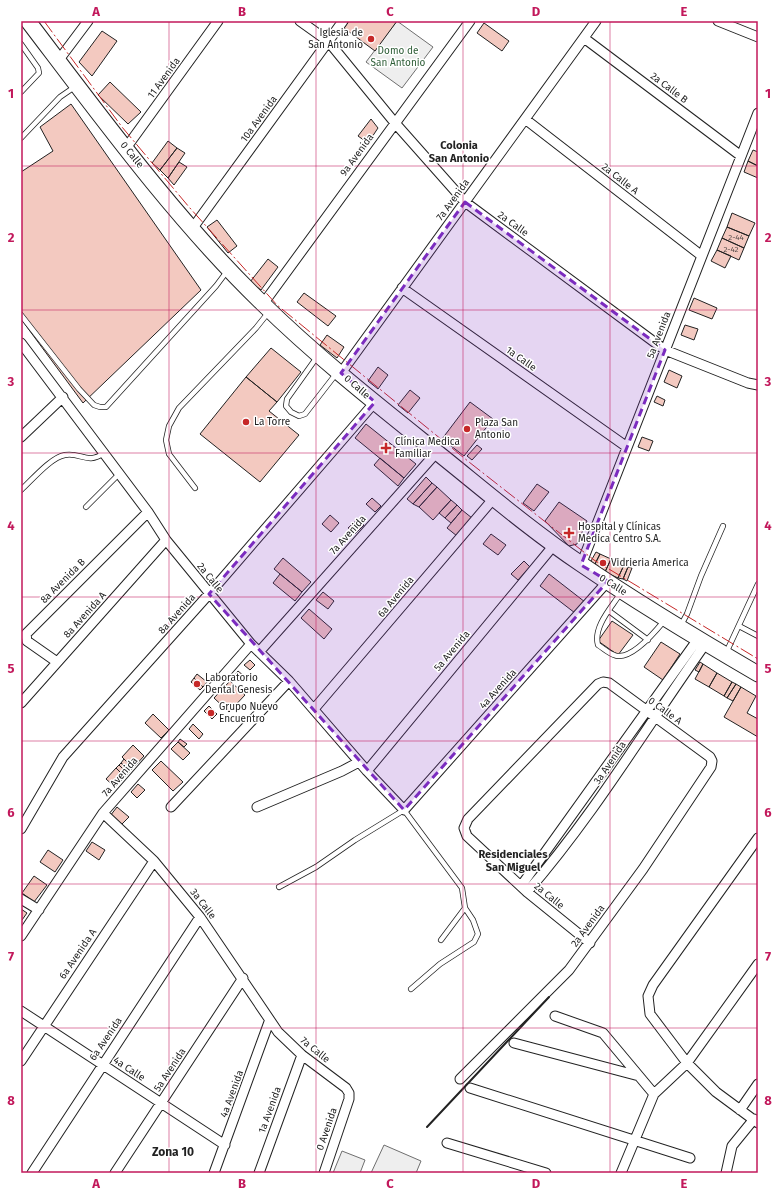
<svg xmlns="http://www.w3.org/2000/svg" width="779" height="1194" font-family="'Fira Sans',sans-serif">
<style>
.green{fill:#eee;stroke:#6f6f6f}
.building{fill:#f3c9c0;stroke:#222}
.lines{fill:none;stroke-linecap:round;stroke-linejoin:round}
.service-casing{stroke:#222;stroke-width:6}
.minor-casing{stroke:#222;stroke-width:11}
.primary-casing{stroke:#222;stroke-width:17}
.service{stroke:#fff;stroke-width:4.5}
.minor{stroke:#fff;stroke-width:9}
.primary{stroke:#fff;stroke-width:15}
.wall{stroke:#222;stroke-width:2}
.power{stroke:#c62828;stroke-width:1;stroke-dasharray:14 3 2 3;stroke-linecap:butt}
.marked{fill:#7b2cbf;fill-opacity:0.2;stroke:#7b2cbf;stroke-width:3;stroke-dasharray:8 5;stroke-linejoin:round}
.grid{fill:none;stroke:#c2185b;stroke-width:1;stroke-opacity:0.55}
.poi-dot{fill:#c62828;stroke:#fff;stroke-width:1.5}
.labels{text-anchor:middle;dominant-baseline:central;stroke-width:3;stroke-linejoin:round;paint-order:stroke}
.number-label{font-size:8px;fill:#564c4a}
.poi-label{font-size:10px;fill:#222;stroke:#fff;text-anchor:start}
.park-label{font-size:10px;fill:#2f5e38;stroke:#fff}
.street-label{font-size:10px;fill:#222;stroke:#fff}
.neighbourhood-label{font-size:11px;font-weight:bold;fill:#222;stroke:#fff}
.quarter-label{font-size:12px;font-weight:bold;fill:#222;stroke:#fff}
.neatline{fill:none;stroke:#c2185b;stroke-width:1.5}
.grid-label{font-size:13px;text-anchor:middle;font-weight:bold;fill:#c2185b}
</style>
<rect width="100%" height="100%" fill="#fff"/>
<path class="green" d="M397,21L433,47L402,88L366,62Z
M384,1145L421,1161L416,1173H371Z
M342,1151L365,1160L360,1173H333Z"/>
<path class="building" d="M349,21H397L375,51L344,28Z
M484,23L509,41L502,51L477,33Z
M102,31L117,41L92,76L79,62Z
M110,82L141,112L128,124L98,95Z
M71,104L201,290L83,403L21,319V172L53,151L40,127Z
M371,119L378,128L368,143L358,136Z
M168,141L177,148L160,170L152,163Z
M177,148L185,153L168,178L160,170Z
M753,150L758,152V166L748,161Z
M748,161L758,166V178L744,172Z
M179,162L187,167L174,185L168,178Z
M732,213L755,223L749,236L727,227Z
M217,220L237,246L228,253L207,227Z
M727,227L749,236L744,248L722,238Z
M722,238L744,248L739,260L717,250Z
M717,250L731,256L725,268L711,261Z
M268,259L278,267L261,290L250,282Z
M304,293L336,316L328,326L297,302Z
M694,298L717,308L712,319L689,310Z
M685,325L698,329L694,340L681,335Z
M327,335L344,347L337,358L320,345Z
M271,348L301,372L277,402L246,377Z
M378,367L388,375L378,389L368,381Z
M669,370L682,376L677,388L664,382Z
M246,377L277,402L269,411L299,435L260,482L200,434Z
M410,390L420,398L408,413L398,405Z
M657,396L665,400L663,406L654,402Z
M470,402L493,419L464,456L442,439Z
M366,424L416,464L404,478L355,438Z
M642,437L653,441L649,451L638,447Z
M477,445L482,449L472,460L467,456Z
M380,458L404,478L398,486L374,465Z
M426,477L432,483L413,504L407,499Z
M432,483L437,487L419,507L413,504Z
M537,484L549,492L534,511L523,503Z
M437,487L451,500L433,520L419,507Z
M372,498L381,506L375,512L366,504Z
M451,500L457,505L445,518L439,513Z
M559,502L587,521L577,544L569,546L545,521Z
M457,505L462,510L451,523L445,518Z
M462,510L472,518L457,536L447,528Z
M330,515L339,523L331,532L322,524Z
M358,519L364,525L355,534L348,528Z
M491,534L506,545L498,555L483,544Z
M596,552L600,554L594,566L591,561Z
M600,554L611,559L605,572L594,566Z
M283,558L311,582L302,592L274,569Z
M611,559L624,565L618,578L605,572Z
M524,561L530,567L518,580L511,574Z
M624,565L628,567L623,579L618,578Z
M628,567L632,568L627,581L623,579Z
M280,574L302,592L295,601L273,583Z
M549,574L585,602L575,613L540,586Z
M323,592L334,601L328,609L316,600Z
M309,609L332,629L324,639L301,618Z
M612,621L633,635L618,655L598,641Z
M661,642L680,654L663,680L644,667Z
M250,660L255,665L250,670L244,665Z
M700,662L703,664L699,672L695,670Z
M703,664L717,673L709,687L695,679Z
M238,671L244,676L241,680L235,675Z
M717,673L732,682L724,696L709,687Z
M197,674L207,682L203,687L194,678Z
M194,678L203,687L200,690L191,682Z
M230,681L245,695L229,712L214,698Z
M732,682L736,684L727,698L724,696Z
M736,684L741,687L733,701L727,698Z
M741,687L756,696L747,713L758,719V737L724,717Z
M209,706L217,714L212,719L204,711Z
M153,714L169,730L161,738L145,723Z
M193,724L203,734L199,739L189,729Z
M180,739L187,744L184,747L178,742Z
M178,742L190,753L183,760L171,749Z
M133,745L144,756L133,768L122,757Z
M124,759L133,768L130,771L121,763Z
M161,761L183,782L173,791L152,770Z
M121,763L130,771L128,774L119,765Z
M119,765L128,774L125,777L116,768Z
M116,768L125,777L115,787L106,779Z
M138,784L145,790L137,798L131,792Z
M117,807L129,817L121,825L110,816Z
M92,842L105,850L99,860L86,851Z
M48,850L63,860L55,872L40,862Z
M34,876L47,885L34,902L22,893Z
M21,909L27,913L22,920H21Z"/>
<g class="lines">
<defs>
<path id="service" d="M21,44L38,68L39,73L21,92
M21,138L60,97L76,86
M21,315L79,389L94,405L100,407H106L216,286L228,270
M317,357L287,399L286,406L291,412L299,416L305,414L336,374
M195,488L169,454L166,440L169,426L179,408L256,328L268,313
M21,490C31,481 51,457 65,455C81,452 87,465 104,453
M86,507L120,473
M620,594C611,608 593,627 598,645C603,648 608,653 614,655C630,662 655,632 664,621
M609,611L648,640
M681,625L687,614L701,576L723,526
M739,626L758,636
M726,653L758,584
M279,887L316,867L355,840L404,810L462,888L465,908L473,920L478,934L474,942L440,964L411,989
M441,940L465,908"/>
<path id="minor" d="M300,21L328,41L395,123L465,202L665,350L748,383L758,385
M718,21L758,37
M584,38L741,156
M58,61L88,21
M525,119L702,256
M126,148L218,21
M192,229L343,21
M402,288L627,447
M263,304L470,21
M21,343L148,512L166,540L251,644L289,681L367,771L404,810L608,581
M341,373L596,21
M21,437L63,397
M581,565L758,113
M259,652L437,452
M57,662L27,641L26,634L148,512
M21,703L166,540
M314,709L494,498
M367,771L554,545
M171,807L289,681
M257,807L342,771L359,762
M103,813L154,861L200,917L278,1032L302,1055L346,1088L349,1093V1099L324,1173
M21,829L63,757L209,594L375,402
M758,838L653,985L648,996L650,1014L687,1063L716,1092L758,1123
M521,886L698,639
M527,892C594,815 647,726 706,643
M21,899L39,910
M21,936L103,813L251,644
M21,1011L225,1145
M555,1016L603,1033L654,1094
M514,1043L639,1076
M21,1061L154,861
M460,1079L569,970L643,869L711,767L712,761L710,757L609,683L603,682L598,684L468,819L464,828L467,836L527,892L590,943
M470,1088L690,1158
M740,1110L758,1084
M447,1143L546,1173
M32,1173L200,917
M115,1173L243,978
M214,1173L269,1022
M259,1173L302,1055
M621,1173L654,1094L687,1063L758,964
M726,1173L732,1146L754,1119"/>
<path id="primary" d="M28,21C101,117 176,220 262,303C313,353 369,398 424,442C476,483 526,527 581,564C638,603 698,639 758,674"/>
</defs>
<use href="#service" class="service-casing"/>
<use href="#minor" class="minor-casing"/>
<use href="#primary" class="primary-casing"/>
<use href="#service" class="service"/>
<use href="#minor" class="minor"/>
<use href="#primary" class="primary"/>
<path class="wall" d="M427,1127L549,997"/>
<path class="power" d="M44,21L122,127L189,207L277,305L469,462L594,560L758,659"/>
</g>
<path class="marked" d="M465,202L665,350L581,565L608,581L404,810L209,594L375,402L341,373Z"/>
<path class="grid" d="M169,21V1173M316,21V1173M463,21V1173M610,21V1173M21,166H758M21,310H758M21,453H758M21,597H758M21,741H758M21,884H758M21,1028H758"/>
<g class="poi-dot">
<circle cx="371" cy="39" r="4"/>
<circle cx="246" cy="422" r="4"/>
<circle cx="467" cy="429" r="4"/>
<path d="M384 442h4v4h4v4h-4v4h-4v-4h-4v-4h4z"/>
<path d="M567 527h4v4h4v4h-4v4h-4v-4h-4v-4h4z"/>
<circle cx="603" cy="563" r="4"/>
<circle cx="197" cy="684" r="4"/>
<circle cx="211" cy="713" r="4"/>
</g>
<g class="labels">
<g class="number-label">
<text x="736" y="237">2-44</text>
<text x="731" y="249">2-42</text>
</g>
<g class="poi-label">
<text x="363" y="33" text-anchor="end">Iglesia de<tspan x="363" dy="12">San Antonio</tspan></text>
<text x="254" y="422">La Torre</text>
<text x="475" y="423">Plaza San<tspan x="475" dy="12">Antonio</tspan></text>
<text x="395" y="442">Clínica Medica<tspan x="395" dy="12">Familiar</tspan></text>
<text x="578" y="527">Hospital y Clínicas<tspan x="578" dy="12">Medica Centro S.A.</tspan></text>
<text x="611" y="563">Vidrieria America</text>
<text x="205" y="678">Laboratorio<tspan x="205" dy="12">Dental Genesis</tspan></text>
<text x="219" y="707">Grupo Nuevo<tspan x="219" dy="12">Encuentro</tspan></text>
</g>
<g class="park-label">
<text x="398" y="51">Domo de<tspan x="398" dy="12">San Antonio</tspan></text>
</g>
<g class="street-label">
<text transform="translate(164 78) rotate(-54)">11 Avenida</text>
<text transform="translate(669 88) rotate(37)">2a Calle B</text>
<text transform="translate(259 119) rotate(-54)">10a Avenida</text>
<text transform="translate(132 155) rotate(51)">0 Calle</text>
<text transform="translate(357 155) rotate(-54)">9a Avenida</text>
<text transform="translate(620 179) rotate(38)">2a Calle A</text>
<text transform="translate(453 200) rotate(-54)">7a Avenida</text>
<text transform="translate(513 224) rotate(36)">2a Calle</text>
<text transform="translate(659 335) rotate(-69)">5a Avenida</text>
<text transform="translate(521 359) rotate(35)">1a Calle</text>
<text transform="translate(357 387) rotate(41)">0 Calle</text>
<text transform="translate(348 535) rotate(-48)">7a Avenida</text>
<text transform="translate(210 578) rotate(51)">2a Calle</text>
<text transform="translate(63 581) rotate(-45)">8a Avenida B</text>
<text transform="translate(613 585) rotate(32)">0 Calle</text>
<text transform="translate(396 597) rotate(-50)">6a Avenida</text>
<text transform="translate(177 614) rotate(-48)">8a Avenida</text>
<text transform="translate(85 615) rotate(-48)">8a Avenida A</text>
<text transform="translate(452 651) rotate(-50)">5a Avenida</text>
<text transform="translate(498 689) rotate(-48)">4a Avenida</text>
<text transform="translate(665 711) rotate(36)">0 Calle A</text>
<text transform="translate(610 763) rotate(-56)">3a Avenida</text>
<text transform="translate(120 777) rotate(-49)">7a Avenida</text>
<text transform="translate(549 896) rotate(39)">2a Calle</text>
<text transform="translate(203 904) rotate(52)">3a Calle</text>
<text transform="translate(588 926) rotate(-54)">2a Avenida</text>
<text transform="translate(78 954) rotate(-56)">6a Avenida A</text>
<text transform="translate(106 1039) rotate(-56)">6a Avenida</text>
<text transform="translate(315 1050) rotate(39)">7a Calle</text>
<text transform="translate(129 1069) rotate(33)">4a Calle</text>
<text transform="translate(170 1070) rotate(-57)">5a Avenida</text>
<text transform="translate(232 1094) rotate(-70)">4a Avenida</text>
<text transform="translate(270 1110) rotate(-70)">1a Avenida</text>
<text transform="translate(327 1129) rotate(-71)">0 Avenida</text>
</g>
<g class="neighbourhood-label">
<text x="459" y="145">Colonia<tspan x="459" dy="13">San Antonio</tspan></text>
<text x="513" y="854">Residenciales<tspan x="513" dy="13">San Miguel</tspan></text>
</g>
<g class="quarter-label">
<text x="173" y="1152">Zona 10</text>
</g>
</g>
<rect width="779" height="1194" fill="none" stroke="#ffffff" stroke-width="44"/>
<rect x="22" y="22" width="735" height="1150" class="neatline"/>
<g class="grid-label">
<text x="96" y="16">A</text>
<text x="242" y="16">B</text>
<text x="390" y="16">C</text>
<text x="536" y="16">D</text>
<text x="684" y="16">E</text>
<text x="11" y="98">1</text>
<text x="768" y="98">1</text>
<text x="11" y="242">2</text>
<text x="768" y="242">2</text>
<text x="11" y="386">3</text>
<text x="768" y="386">3</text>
<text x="11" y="530">4</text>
<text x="768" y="530">4</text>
<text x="11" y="673">5</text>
<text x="768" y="673">5</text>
<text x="11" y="817">6</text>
<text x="768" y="817">6</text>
<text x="11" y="961">7</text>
<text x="768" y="961">7</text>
<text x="11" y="1105">8</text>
<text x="768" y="1105">8</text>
<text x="96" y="1188">A</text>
<text x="242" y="1188">B</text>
<text x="390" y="1188">C</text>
<text x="536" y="1188">D</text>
<text x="684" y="1188">E</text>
</g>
</svg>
